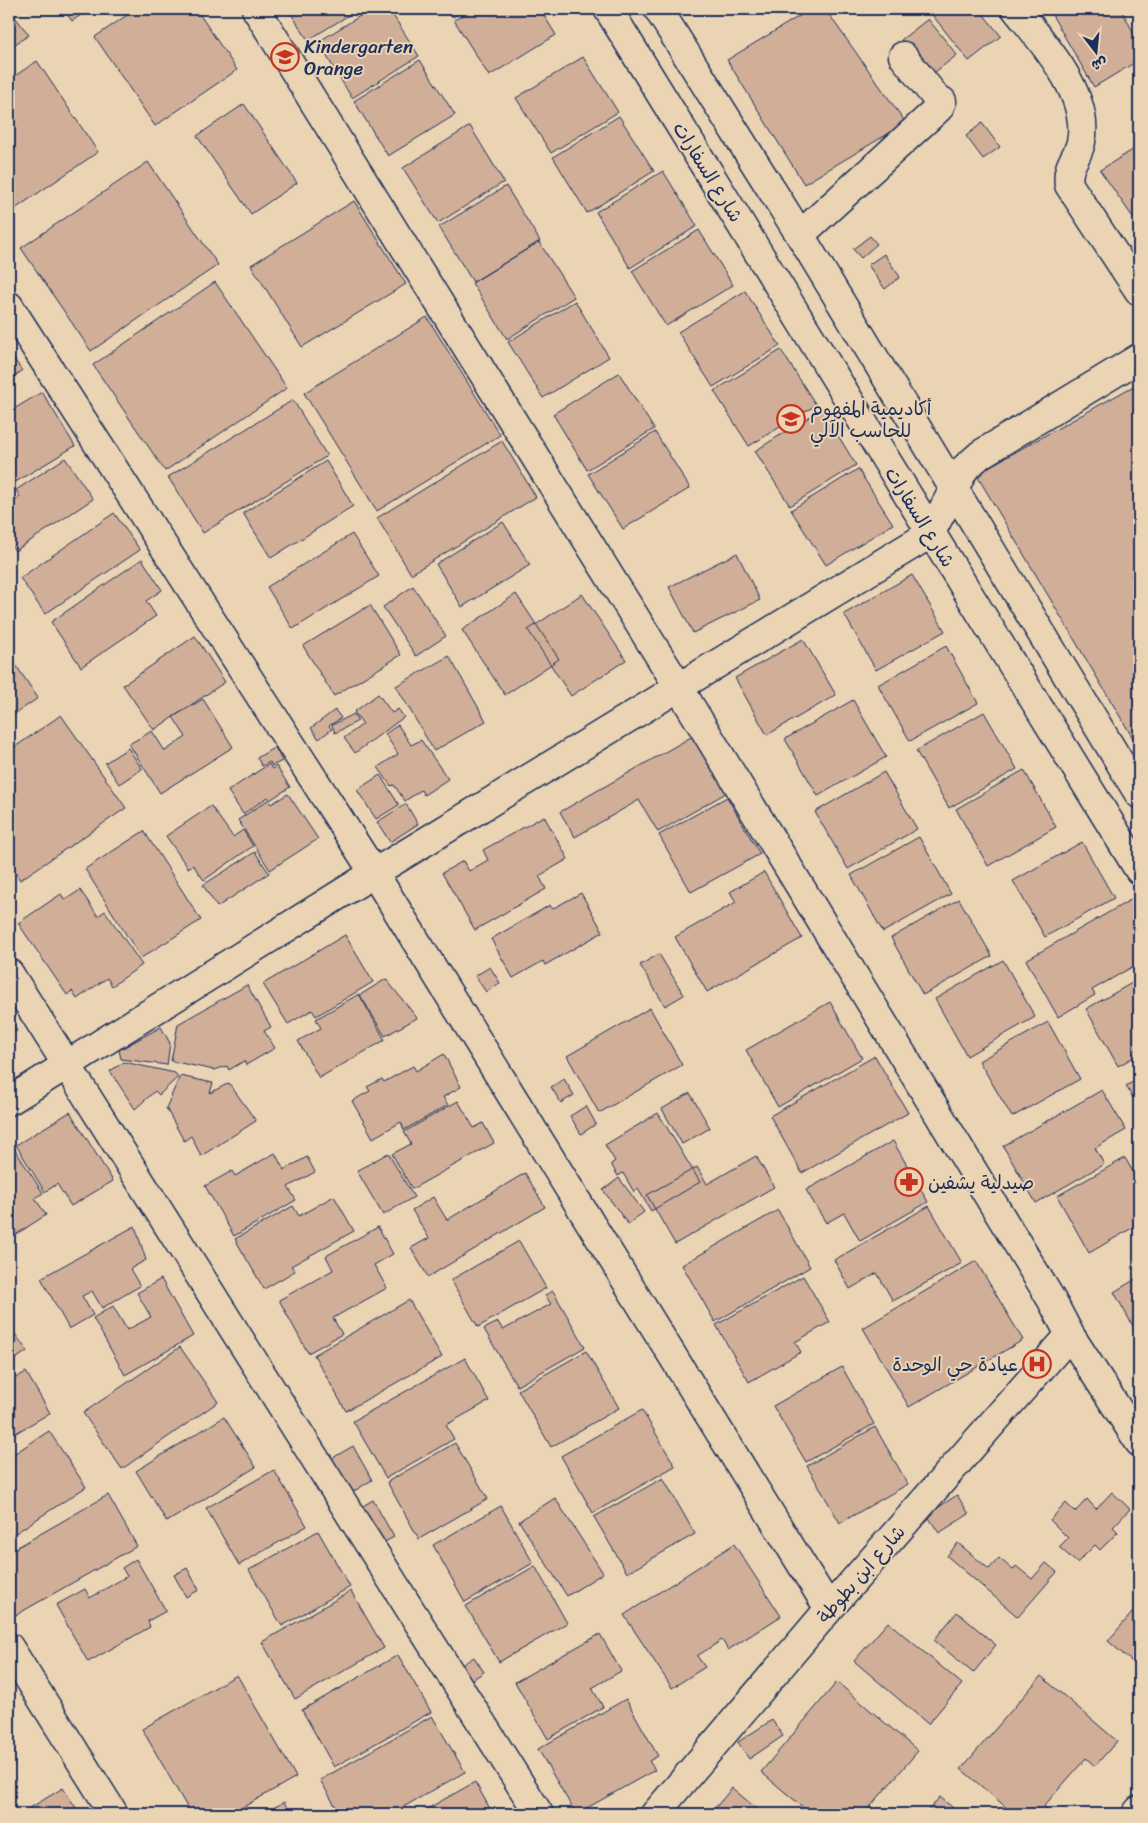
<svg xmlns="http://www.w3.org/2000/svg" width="1148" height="1823" font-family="Sriracha,'Playpen Sans Arabic',sans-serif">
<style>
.building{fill:#d1ae98;stroke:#1b2f5e}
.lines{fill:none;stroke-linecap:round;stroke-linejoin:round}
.minor-casing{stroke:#1b2f5e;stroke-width:31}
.minor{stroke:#ebd4b3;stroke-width:28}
.labels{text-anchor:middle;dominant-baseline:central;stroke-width:4;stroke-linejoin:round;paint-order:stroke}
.poi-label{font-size:19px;fill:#1b2f5e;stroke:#ebd4b3;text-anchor:start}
.street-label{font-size:19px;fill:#1b2f5e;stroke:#ebd4b3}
</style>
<rect width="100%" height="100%" fill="#ebd4b3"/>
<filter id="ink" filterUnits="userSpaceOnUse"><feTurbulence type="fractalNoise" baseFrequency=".02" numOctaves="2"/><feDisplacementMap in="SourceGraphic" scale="10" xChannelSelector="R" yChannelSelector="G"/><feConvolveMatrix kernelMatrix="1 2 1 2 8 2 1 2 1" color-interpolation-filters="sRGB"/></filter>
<g filter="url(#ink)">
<path class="building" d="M9,9L29,35L9,48Z
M63,9H90L72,21Z
M136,9H196L237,70L155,126L95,37Z
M288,9H359L308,40Z
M371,9H389L419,56L352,98L318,42Z
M448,9H466L453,17Z
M473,9H540L556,35L489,76L454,20Z
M811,9H825L906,123L804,184L727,60Z
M932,9H979L1001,36L969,61L929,11Z
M1065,9H1121L1139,43V60L1094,87L1052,15Z
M928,19L957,55L930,76L901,40Z
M583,57L618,112L551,153L516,98Z
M420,60L455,115L388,156L354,101Z
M37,61L98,152L9,213V80Z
M244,104L297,183L251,214L197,136Z
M619,116L654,171L587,213L553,157Z
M982,123L1000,147L983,159L966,136Z
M470,126L504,182L438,223L403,168Z
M1139,146V226L1100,170Z
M148,162L218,265L91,351L21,248Z
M663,171L697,226L630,268L596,212Z
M506,186L540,241L473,282L439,227Z
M354,201L406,284L302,347L251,265Z
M699,230L733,285L666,326L632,271Z
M870,236L877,244L861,258L853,249Z
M539,242L574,297L507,339L472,283Z
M884,254L900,277L885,289L868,265Z
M215,282L287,388L165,471L93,365Z
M745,291L780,346L713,387L678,332Z
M575,301L609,357L543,398L508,342Z
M427,317L500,435L377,511L304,393Z
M781,350L816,405L749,446L714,391Z
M9,351L22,371L9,380Z
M619,373L654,429L587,470L553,414Z
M1139,383V570L1131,575L1139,588V744L1137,745L976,474Z
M42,392L75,446L9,486V412Z
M293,400L327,456L203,533L168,477Z
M822,409L856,465L790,506L755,451Z
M655,432L690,488L623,529L588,474Z
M502,441L536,497L411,574L377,518Z
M65,458L93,499L15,551L9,541V505L20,497L16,490Z
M326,461L353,506L271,558L243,513Z
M858,469L893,524L826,565L791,510Z
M114,513L140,550L45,614L20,578Z
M503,522L530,565L462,607L436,564Z
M352,534L379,576L293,629L267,587Z
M737,553L760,600L693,633L669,587Z
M142,559L162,590L146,601L156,616L81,667L51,622Z
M912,575L945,631L876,670L844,614Z
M413,586L446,636L416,656L383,607Z
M516,594L559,659L505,695L462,630Z
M582,594L626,660L571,696L528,630Z
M370,605L401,655L334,696L303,646Z
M195,636L225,682L154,730L123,685Z
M803,639L836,695L767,735L735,678Z
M946,646L978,703L910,741L878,685Z
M9,655L38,698L9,718Z
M449,656L486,721L434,751L396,686Z
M378,694L392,713L398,709L404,717L355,753L344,738L363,724L354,712Z
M203,699L233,747L160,793L129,744L152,731L165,751L186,737L173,717Z
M853,700L886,757L818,796L785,739Z
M335,710L341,718L329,726L332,729L319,739L311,728Z
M984,712L1017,769L949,808L916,751Z
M354,714L358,721L335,733L332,725Z
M61,715L126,808L20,880L9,863V751Z
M398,725L411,745L421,740L448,779L424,795L421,790L405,801L394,785L391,786L378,767L398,754L385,734Z
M693,736L726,793L658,832L639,800L575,837L560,812Z
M275,747L282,761L272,766L270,762L262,766L257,758Z
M128,748L142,769L119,784L105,763Z
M269,764L272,769L276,766L290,787L270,800L268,797L243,814L228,791Z
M1024,770L1056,827L988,866L956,809Z
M884,772L917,829L848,869L815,812Z
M380,775L399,805L376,819L357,790Z
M288,794L318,839L270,870L238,820L268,800L271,804Z
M727,797L760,854L691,892L659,835Z
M406,804L418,824L390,842L377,822Z
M211,806L233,837L243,830L253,846L204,880L193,865L188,868L166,836Z
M544,816L568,859L539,876L546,889L475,930L442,873L463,861L469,871L488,860L483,850Z
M144,831L201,920L141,958L85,869Z
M919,837L951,894L883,932L851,875Z
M1082,842L1114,898L1045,937L1013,881Z
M255,852L269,873L217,907L203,885Z
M764,872L802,938L707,992L675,937L736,902L730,892Z
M80,890L98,916L105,911L142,965L112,986L107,978L77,999L72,991L67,995L18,923L61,894L65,900Z
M581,893L603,932L545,965L543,961L513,978L491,939L550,905L552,909Z
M959,899L992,956L923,995L891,938Z
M1132,899L1139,912V963L1092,990L1095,995L1058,1017L1026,960Z
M345,935L373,982L316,1016L312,1010L288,1024L263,984Z
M659,954L684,995L665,1006L640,965Z
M1003,960L1035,1017L967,1056L935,999Z
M490,967L500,983L486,992L475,976Z
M386,979L417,1018L385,1036L360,995Z
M1139,979V1054L1118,1066L1086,1009Z
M247,985L271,1027L264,1031L275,1048L246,1065L244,1061L229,1070L227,1066L214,1070L171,1061L178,1024Z
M359,994L385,1040L319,1078L298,1041L321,1028L316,1019Z
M830,1002L862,1058L778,1107L746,1050Z
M650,1008L682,1065L599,1113L567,1056Z
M9,1017L17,1031L9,1036Z
M1048,1022L1080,1079L1012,1117L979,1061Z
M161,1027L170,1043L167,1065L121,1059L119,1050Z
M444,1054L461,1087L443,1097L448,1105L404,1130L401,1122L373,1138L352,1101L370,1091L367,1087L382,1079L384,1082L413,1066L416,1071Z
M875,1056L908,1113L802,1173L770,1116Z
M124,1062L175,1073L178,1077L159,1095L155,1091L135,1109L110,1071Z
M180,1076L213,1083L210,1093L229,1083L256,1121L201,1156L191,1136L184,1141L166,1108Z
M1139,1078V1108L1126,1086Z
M564,1079L574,1095L561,1103L551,1087Z
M1102,1090L1126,1130L1095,1148L1104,1164L1036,1203L1003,1146Z
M690,1093L710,1128L682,1144L662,1109Z
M458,1101L474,1128L483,1123L494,1143L412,1189L392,1154L411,1144L404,1132Z
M586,1106L596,1124L581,1134L570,1116Z
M70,1112L113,1181L71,1206L57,1184L45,1192L16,1145Z
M658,1113L700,1182L651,1211L638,1189L634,1192L623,1173L618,1176L611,1164L615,1161L605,1145Z
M893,1141L928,1202L860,1241L844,1213L826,1223L806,1190Z
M10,1142L43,1193L35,1198L46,1215L9,1239Z
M275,1153L284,1170L307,1157L315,1172L288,1187L296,1200L234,1236L205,1186L232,1171L235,1176Z
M388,1153L414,1197L383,1215L357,1171Z
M756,1156L774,1187L675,1244L647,1195L697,1167L707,1184Z
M1125,1158L1139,1182V1224L1089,1253L1057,1196Z
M525,1173L545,1207L428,1277L411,1248L429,1238L412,1210L433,1197L447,1220Z
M619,1178L644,1212L628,1224L603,1190Z
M334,1196L354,1231L291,1266L295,1271L264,1289L235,1239L293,1206L299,1216Z
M929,1206L962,1263L893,1301L877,1273L850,1289L834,1260Z
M778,1210L810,1267L715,1322L682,1265Z
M135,1226L146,1260L130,1269L140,1286L102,1308L92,1291L82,1296L93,1315L69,1329L41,1278Z
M378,1227L393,1254L374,1265L387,1288L333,1318L342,1334L308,1353L279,1300L333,1270L326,1256Z
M519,1241L546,1288L478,1327L451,1280Z
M976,1261L1023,1340L909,1407L863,1328Z
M803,1276L830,1322L795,1342L801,1352L749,1382L716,1325Z
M1139,1277V1337L1114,1292Z
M161,1279L193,1336L125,1375L93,1318L113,1306L127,1330L151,1317L137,1293Z
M553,1291L585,1347L517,1386L484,1329L498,1322L503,1330L551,1304L545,1295Z
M409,1300L442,1357L346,1411L314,1355Z
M9,1325L27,1351L9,1364Z
M180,1347L218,1402L122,1469L83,1413Z
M586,1351L619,1408L551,1447L518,1390Z
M465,1358L489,1401L446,1425L454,1439L386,1478L353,1421Z
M842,1367L874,1424L806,1462L773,1406Z
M26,1372L50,1413L9,1437V1382Z
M642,1410L675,1466L593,1513L561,1456Z
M224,1417L256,1467L167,1522L136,1471Z
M875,1427L908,1484L840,1523L807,1466Z
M49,1431L86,1487L11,1536L9,1533V1457Z
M455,1443L488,1499L419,1539L387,1482Z
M353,1446L372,1480L351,1493L331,1459Z
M274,1470L307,1526L239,1565L206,1508Z
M663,1478L695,1534L627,1573L594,1517Z
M1112,1492L1130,1509L1113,1527L1118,1532L1100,1550L1095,1545L1077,1563L1059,1547L1068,1538L1050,1520L1066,1503L1075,1512L1087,1499L1096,1509Z
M108,1495L137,1546L16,1615L9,1602V1552Z
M957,1495L969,1514L939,1533L927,1515Z
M555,1498L603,1573L567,1596L519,1521Z
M373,1500L394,1537L379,1545L358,1509Z
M501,1506L533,1563L465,1602L433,1545Z
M318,1531L350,1587L282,1626L249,1570Z
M958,1543L989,1569L999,1558L1013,1570L1016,1566L1032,1579L1046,1563L1057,1572L1018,1617L947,1556Z
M734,1544L781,1616L728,1650L722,1640L697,1656L705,1667L672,1688L624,1615Z
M136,1559L166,1611L148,1621L150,1627L88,1662L56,1605L85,1589L90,1598L127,1576L122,1568Z
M535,1566L567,1623L499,1662L466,1606Z
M187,1568L199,1590L186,1597L174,1575Z
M351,1591L384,1648L295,1699L262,1642Z
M1138,1606L1139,1607V1668L1108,1641Z
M957,1612L996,1645L973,1673L934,1640Z
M888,1622L962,1684L928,1724L854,1661Z
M600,1634L621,1671L592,1688L603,1707L548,1739L515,1682Z
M398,1655L431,1712L334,1767L302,1710Z
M474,1657L484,1672L467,1683L457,1668Z
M237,1675L296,1777L231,1814H191L142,1729Z
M1041,1676L1117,1741L1095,1766L1086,1758L1044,1806L1052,1814H1014L961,1769Z
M837,1682L918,1751L864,1814H811L761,1772Z
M626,1699L658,1756L649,1761L655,1770L576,1814L538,1749Z
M432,1716L465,1772L391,1814H340L320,1780Z
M772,1720L783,1736L749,1759L738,1742Z
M475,1782L493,1814H418Z
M63,1788L80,1814H20Z
M732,1788L763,1814H710Z
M940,1797L960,1814H925Z
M284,1802L291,1814H263Z"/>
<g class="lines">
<defs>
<path id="minor" d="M256,9L678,686L1051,1299L1070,1335L1139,1442
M608,9L1139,870
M658,9L800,235L1139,794
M1016,9C1043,43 1091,95 1081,142C1077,160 1066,164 1069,185L1139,291
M800,235L939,108L942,101L937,99L903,56
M9,306L374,873L829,1609
M9,973L539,1814
M9,1101L374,873L930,534L965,468L981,454L1139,358
M9,1647L114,1814
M655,1814L829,1609L1070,1335
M1136,1814L1139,1810"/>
</defs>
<use href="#minor" class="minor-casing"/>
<use href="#minor" class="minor"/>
</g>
</g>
<defs>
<symbol id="school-ring" viewBox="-11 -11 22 22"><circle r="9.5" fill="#ebd4b3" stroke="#c8321e" stroke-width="1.5"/><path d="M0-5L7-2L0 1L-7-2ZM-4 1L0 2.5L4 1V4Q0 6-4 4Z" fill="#c8321e"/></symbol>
<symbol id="pharmacy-ring" viewBox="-11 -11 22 22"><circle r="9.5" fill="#ebd4b3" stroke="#c8321e" stroke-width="1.5"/><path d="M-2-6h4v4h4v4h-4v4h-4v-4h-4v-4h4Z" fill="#c8321e"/></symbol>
<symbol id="hospital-ring" viewBox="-11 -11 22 22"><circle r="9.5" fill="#ebd4b3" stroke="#c8321e" stroke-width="1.5"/><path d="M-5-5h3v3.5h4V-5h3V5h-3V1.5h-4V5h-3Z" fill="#c8321e"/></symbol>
</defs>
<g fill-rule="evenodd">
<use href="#school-ring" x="269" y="41" width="32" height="32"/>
<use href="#school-ring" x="775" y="403" width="32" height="32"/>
<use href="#pharmacy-ring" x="893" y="1166" width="32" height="32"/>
<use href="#hospital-ring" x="1021" y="1348" width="32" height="32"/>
</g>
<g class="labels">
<g class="poi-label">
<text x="304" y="46">Kindergarten<tspan x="304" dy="22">Orange</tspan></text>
<text x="810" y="408">أكاديمية المفهوم<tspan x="810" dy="22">للحاسب الآلي</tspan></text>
<text x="928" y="1182">صيدلية يشفين</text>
<text x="1018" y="1364" text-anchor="end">عيادة حي الوحدة</text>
</g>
<g class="street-label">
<text transform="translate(708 172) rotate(58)">شارع السفارات</text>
<text transform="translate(920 517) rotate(58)">شارع السفارات</text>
<text transform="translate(861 1574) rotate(-49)">شارع ابن بطوطة</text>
</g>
</g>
<rect width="1148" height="1823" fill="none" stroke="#ebd4b3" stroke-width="30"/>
<rect x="15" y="15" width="1118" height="1793" fill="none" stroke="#1b2f5e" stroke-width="2" filter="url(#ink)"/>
<g transform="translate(1096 52) rotate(164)" stroke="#ebd4b3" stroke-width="4" paint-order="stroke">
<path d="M0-4L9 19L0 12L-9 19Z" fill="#1b2f5e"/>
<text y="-8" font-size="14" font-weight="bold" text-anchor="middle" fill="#1b2f5e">ش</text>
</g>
</svg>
